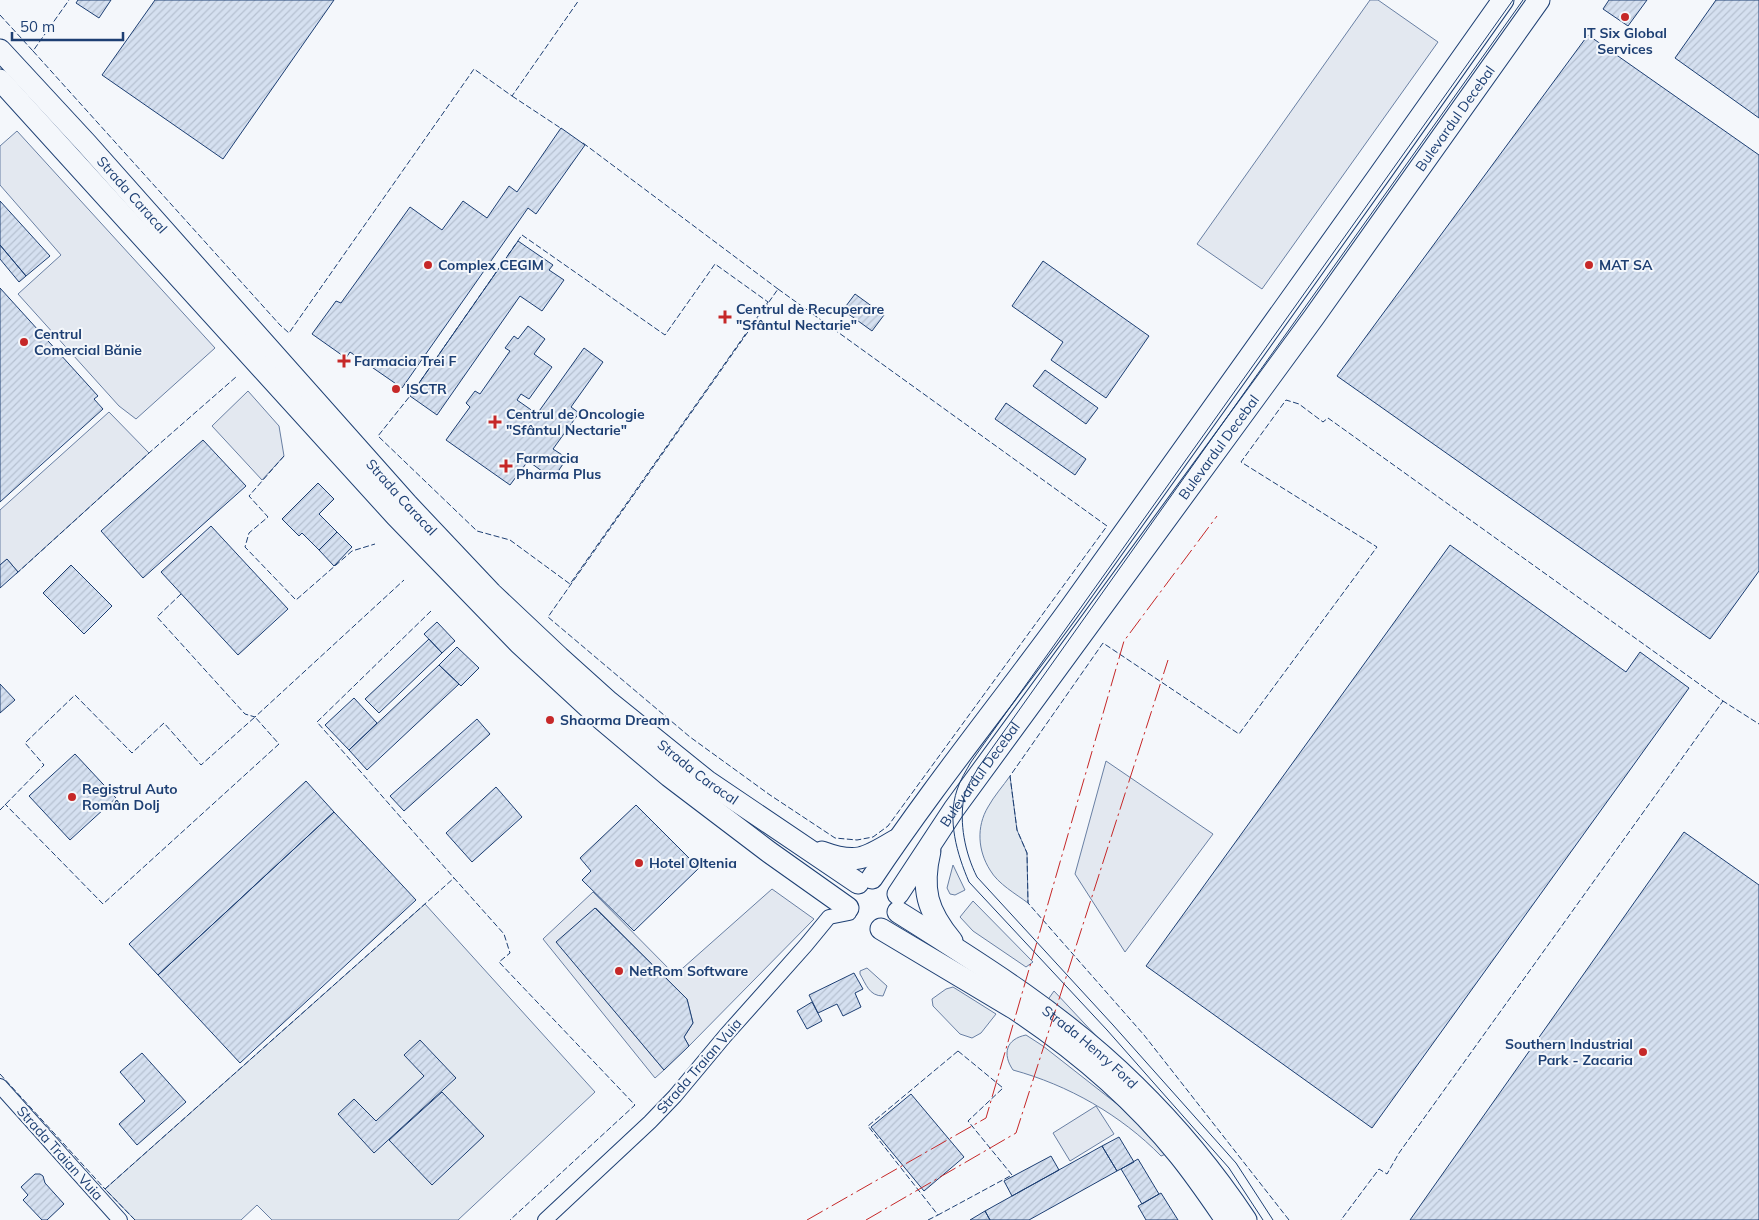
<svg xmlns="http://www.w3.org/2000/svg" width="1759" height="1220" font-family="Mulish,sans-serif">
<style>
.green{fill:#e3e9f0;stroke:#687fa3}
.parking{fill:#e3e8f0;stroke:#687fa3}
.building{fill:url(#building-hatch);stroke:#1d3f73}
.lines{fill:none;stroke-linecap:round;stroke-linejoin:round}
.minor-casing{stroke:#1d3f73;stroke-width:16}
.primary-casing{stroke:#1d3f73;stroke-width:23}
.minor{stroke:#f4f7fb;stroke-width:14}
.primary{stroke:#f4f7fb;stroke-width:21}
.tram{stroke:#1d3f73;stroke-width:1}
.fence{stroke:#1d3f73;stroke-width:1;stroke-dasharray:6 2.5;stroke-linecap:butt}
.power{stroke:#c62828;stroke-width:1;stroke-dasharray:18 4 2.5 4;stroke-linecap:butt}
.poi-dot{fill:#c62828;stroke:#f4f7fb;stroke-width:2}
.labels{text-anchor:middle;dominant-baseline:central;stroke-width:4;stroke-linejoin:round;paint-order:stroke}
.poi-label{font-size:14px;font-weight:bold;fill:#1d3f73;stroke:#f4f7fb;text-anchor:start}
.street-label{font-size:14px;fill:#1d3f73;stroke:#f4f7fb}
</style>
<defs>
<pattern id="building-hatch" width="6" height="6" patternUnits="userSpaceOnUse" patternTransform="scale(1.25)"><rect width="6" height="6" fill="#d5e0f0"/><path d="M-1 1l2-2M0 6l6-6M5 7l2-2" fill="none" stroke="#b6c1d1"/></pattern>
</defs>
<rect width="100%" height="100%" fill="#f4f7fb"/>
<path class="green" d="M1010,776L1017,830L1027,853L1028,903C1016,894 998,884 990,870C978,851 976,827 988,807C994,796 1003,786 1010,776Z
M953,865L965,890L955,895L950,894L947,888Z
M973,901L1033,962L1026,967L973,931L960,917Z
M425,904L595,1092L458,1220H272L257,1205L241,1220H135L105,1189Z
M867,968L887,986L883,996C869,996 866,984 860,974V971Z
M953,987L996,1014L981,1033L972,1038L960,1034L933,1006L932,999L946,989Z
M1054,991L1129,1071L1047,1001Z
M1026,1035L1043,1046L1117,1104L1147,1132L1166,1154L1161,1156C1121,1115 1068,1085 1013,1070C1002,1054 1006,1039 1026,1035Z"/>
<path class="parking" d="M1370,0H1378L1438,42L1262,289L1197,244Z
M17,131L215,348L136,419L119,406L18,294L61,255L0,185V146Z
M248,391L279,426L284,456L262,480L212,426Z
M109,412L149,453L18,572L7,559L0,565V510Z
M1106,761L1213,834L1125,952L1075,874Z
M772,889L814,919L689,1046L684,1037L693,1023L687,999L596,908L557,942L664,1070L655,1078L543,939L593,892L675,975Z
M1096,1106L1114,1134L1070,1161L1053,1133Z"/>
<path class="building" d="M78,0H111L99,18L76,3Z
M155,0H334L223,159L102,75Z
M1609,0H1647L1628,26L1603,9Z
M1716,0H1759V118L1675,58Z
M1588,35L1759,155V571L1710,639L1337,376Z
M561,128L585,145L536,214L528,208L402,388L350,352L346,358L312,334L336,301L341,303L410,207L442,230L463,201L487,218L509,186L517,192Z
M0,201L50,256L26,276L0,245Z
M518,241L553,265L549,270L564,280L542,311L520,296L437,415L410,396Z
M0,245L26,276L19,282L0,259Z
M1043,261L1149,336L1106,398L1051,360L1063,342L1012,306Z
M0,288L98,396L94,399L103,409L0,502Z
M855,294L884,315L872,331L843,310Z
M528,326L545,339L534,354L552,367L529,399L521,394L517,400L537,414L584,348L603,362L571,407L579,413L553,449L567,458L553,479L528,461L510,485L446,440L470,407L466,403L475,391L480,394L510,351L505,348L514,336L518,339Z
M1045,370L1098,408L1086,424L1033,386Z
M1006,403L1086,459L1075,475L995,419Z
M203,440L246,486L143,578L101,531Z
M318,483L334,499L319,514L337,532L319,550L302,533L299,536L282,519Z
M211,526L288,609L238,655L161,572Z
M337,532L352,547L334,566L319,550Z
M1450,545L1626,672L1640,652L1689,688L1372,1128L1146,966Z
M7,559L18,572L0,588V565Z
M71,565L112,606L84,634L43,593Z
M437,622L455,641L442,653L424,634Z
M429,639L442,653L379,713L365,699Z
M457,647L479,668L461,686L439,665Z
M439,665L459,684L367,770L349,750Z
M0,684L15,700L0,713Z
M354,698L377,723L349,750L325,725Z
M477,719L490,734L404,811L390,796Z
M75,754L116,798L70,840L29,796Z
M306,781L334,812L158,975L129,944Z
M496,787L522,817L472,862L446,833Z
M636,805L699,868L634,931L582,880L591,871L580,858Z
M334,812L416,900L240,1063L158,975Z
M1684,832L1759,885V1220H1410Z
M595,908L687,999L693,1023L684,1037L689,1046L664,1070L556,942Z
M854,973L863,989L855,993L861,1007L843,1016L837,1004L818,1013L809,995Z
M812,1002L822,1021L807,1029L797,1011Z
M420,1040L456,1078L374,1153L338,1114L354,1099L376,1121L424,1076L404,1055Z
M142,1053L186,1102L137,1145L119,1124L145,1101L120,1072Z
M442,1092L484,1136L432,1185L389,1140Z
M911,1094L964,1157L924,1191L871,1127Z
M1119,1137L1134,1162L1117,1171L1102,1146Z
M1102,1146L1117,1171L1029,1220H990L985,1211Z
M1051,1156L1059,1170L1012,1196L1004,1181Z
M1138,1159L1159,1194L1142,1204L1121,1169Z
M35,1174H40L43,1176L45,1183L64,1204L47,1220H42L23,1200L28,1195L21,1187Z
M1161,1193L1178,1220H1146L1138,1206Z
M985,1211L990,1220H970Z"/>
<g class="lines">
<defs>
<path id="minor" d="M0,1086L120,1220
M545,1220L650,1122L675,1096L725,1036L806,945L829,917L849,913"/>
<g id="primary">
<path id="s1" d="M0,50L87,144L407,504L491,593L559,657L609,702L707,781L858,883"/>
<path d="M0,80L396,516L519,643L599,717L669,776L769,852L848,908"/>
<path d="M930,851C921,889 927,911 952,941"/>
<path d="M822,852C857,865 866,858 896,840"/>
<path d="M872,878C934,785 1005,698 1071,607C1216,405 1360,203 1503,0"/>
<path id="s2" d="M898,894L954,809L1314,317L1539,0"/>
<path id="s3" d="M898,912C981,964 1066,1017 1135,1086C1177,1127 1214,1172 1246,1220"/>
<path d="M881,929L1015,1009C1075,1049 1133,1098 1179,1155C1196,1176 1211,1198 1226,1220"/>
</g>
</defs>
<use href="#minor" class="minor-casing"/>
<use href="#primary" class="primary-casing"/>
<use href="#minor" class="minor"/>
<use href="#primary" class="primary"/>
<path class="tram" d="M1263,1220L1229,1168L1107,1030L969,882C957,854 947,820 957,790C960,780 966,771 971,762L1513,0
M1273,1220L1236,1163L1113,1025L977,877C965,853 959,823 964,797C966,787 973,777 978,768L1523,0"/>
<path class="fence" d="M0,15L33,51L69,0
M33,51L280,325L289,333L474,69L512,96L579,0
M512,96L562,129
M583,143L778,289
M522,235L665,335L715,264L768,302L570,584L510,540L477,531L378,436L410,396Z
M778,289L1107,526L888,826L873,837L857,840L835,838L770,795L690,737L548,617Z
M284,456L249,496L268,517L249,533L245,547L296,600L352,551L375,544
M16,574L149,453L236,377
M181,594L157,617L245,714L255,717L404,580
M431,611L317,722L454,878
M1723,702V701L1759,724
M0,810L44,765L25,743L75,695L132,753L164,723L201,765L255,717L279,744L103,904L5,804
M958,1051L1003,1088L968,1121L1012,1175L938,1215L868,1126Z
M0,1074L105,1189
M135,1220L105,1189L454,878L504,934L510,953L499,962L635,1105L510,1220
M928,1220L938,1215
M1289,1220L1144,1035L1028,903L1027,853L1017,830L1010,776L1103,643L1239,734L1377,547L1241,462L1286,400L1299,404L1323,422L1328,418L1723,701L1399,1153L1387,1174L1379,1169L1341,1220"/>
<path class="power" d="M807,1220L986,1118L1124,641L1217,516
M866,1220L1016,1133L1168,660"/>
</g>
<g class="poi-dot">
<circle cx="1625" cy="17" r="5"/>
<circle cx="428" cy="265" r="5"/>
<circle cx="1589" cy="265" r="5"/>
<path d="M722.5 309.5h5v5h5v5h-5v5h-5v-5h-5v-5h5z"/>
<circle cx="24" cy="342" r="5"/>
<path d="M341.5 353.5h5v5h5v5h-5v5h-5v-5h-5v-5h5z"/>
<circle cx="396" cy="389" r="5"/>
<path d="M492.5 414.5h5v5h5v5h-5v5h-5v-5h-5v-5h5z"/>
<path d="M503.5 458.5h5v5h5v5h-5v5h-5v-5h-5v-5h5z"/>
<circle cx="550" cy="720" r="5"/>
<circle cx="72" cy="797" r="5"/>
<circle cx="639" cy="863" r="5"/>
<circle cx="619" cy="971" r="5"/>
<circle cx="1643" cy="1052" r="5"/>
</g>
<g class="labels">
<g class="poi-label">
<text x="1625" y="33" text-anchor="middle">IT Six Global<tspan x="1625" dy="16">Services</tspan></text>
<text x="438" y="265">Complex CEGIM</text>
<text x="1599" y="265">MAT SA</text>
<text x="736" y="309">Centrul de Recuperare<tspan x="736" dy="16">"Sfântul Nectarie"</tspan></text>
<text x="34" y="334">Centrul<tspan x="34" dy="16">Comercial Bănie</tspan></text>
<text x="354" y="361">Farmacia Trei F</text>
<text x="406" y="389">ISCTR</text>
<text x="506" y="414">Centrul de Oncologie<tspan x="506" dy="16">"Sfântul Nectarie"</tspan></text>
<text x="516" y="458">Farmacia<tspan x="516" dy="16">Pharma Plus</tspan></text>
<text x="560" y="720">Shaorma Dream</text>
<text x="82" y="789">Registrul Auto<tspan x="82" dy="16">Român Dolj</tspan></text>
<text x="649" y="863">Hotel Oltenia</text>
<text x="629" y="971">NetRom Software</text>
<text x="1633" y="1044" text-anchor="end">Southern Industrial<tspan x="1633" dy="16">Park - Zacaria</tspan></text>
</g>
<g class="street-label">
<text stroke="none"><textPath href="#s2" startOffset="955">Bulevardul Decebal</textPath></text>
<text stroke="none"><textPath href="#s1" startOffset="196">Strada Caracal</textPath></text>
<text stroke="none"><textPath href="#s2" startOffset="550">Bulevardul Decebal</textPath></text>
<text stroke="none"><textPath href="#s1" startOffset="601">Strada Caracal</textPath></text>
<text stroke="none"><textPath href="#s1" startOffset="1006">Strada Caracal</textPath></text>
<text stroke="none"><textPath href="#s2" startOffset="145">Bulevardul Decebal</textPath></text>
<text stroke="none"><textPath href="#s3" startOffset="235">Strada Henry Ford</textPath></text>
<text transform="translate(699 1066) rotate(-49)">Strada Traian Vuia</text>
<text transform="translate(60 1153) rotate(48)">Strada Traian Vuia</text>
</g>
</g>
<path d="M12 32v8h111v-8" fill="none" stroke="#1d3f73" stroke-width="2.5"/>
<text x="20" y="32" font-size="15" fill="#1d3f73" stroke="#f4f7fb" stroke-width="4" paint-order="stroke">50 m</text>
</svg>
